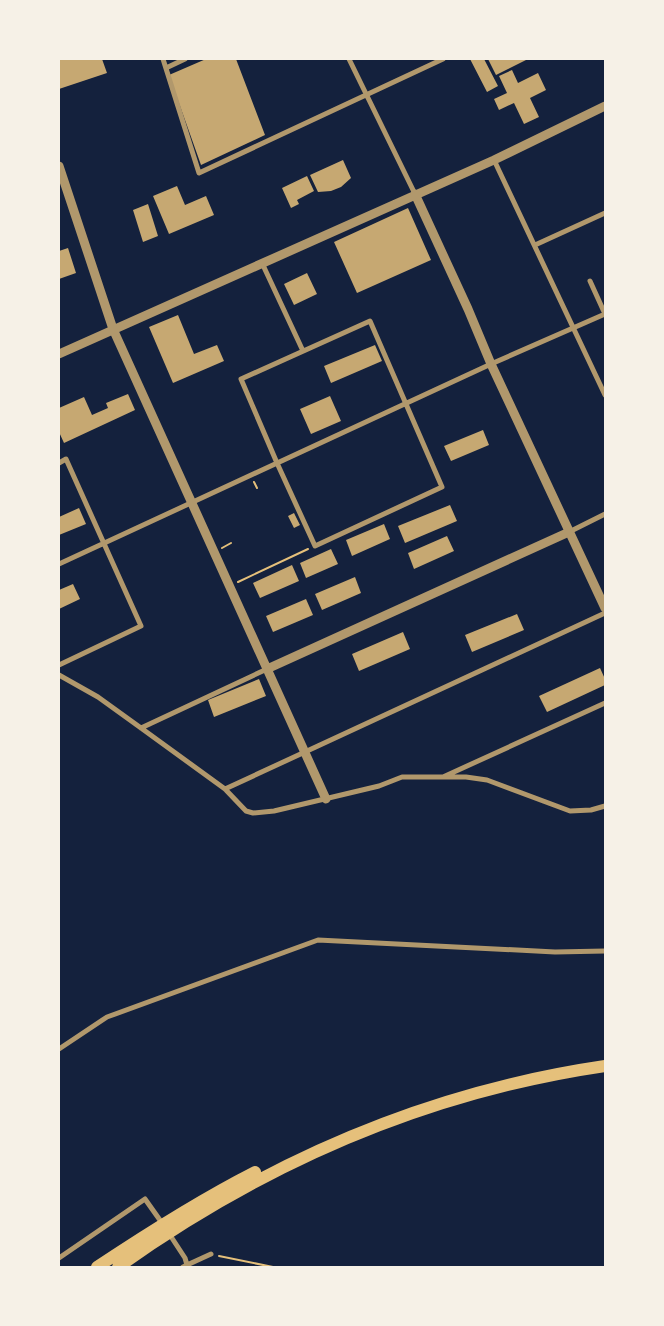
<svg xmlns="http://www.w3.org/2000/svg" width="664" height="1326" font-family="'Titillium Web',sans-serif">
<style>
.building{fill:#c6a872}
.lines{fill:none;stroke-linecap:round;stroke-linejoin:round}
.path{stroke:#e5c07b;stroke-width:2}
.minor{stroke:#b1986c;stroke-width:5}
.tertiary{stroke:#b1986c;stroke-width:9}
.motorway{stroke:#e5c07b;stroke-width:12}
</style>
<rect width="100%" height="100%" fill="#14213d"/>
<path class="building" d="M59,59H102L107,73L59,89Z
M206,59H236L265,135L201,165L169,75Z
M470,59H484L498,86L487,92Z
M488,59H528L496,75Z
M512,70L518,83L538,73L546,90L530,98L539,117L524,124L514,103L499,110L494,99L507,93L499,76Z
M343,160L351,178L341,187L331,191L318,192L310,175Z
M307,176L314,191L297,200L299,204L291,208L282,188Z
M177,186L185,205L206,196L214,215L169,234L153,196Z
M148,204L158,236L143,242L133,210Z
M408,208L431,260L357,293L334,242Z
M68,248L76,273L59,279V251Z
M307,273L317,294L294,305L284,284Z
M178,315L194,354L217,345L224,361L173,383L149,327Z
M375,345L382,361L331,383L324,366Z
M128,394L135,410L64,443L59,432V408L84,397L92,415L108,408L106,403Z
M330,396L341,421L311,434L300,409Z
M483,430L489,445L451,461L444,446Z
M450,505L457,521L405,543L398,526Z
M79,508L86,524L59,535V517Z
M294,513L300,525L294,528L288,516Z
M384,524L390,539L352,556L346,540Z
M447,536L454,551L414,569L408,553Z
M331,549L338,564L306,578L300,563Z
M292,565L299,581L260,598L253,583Z
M355,577L361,593L322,610L315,594Z
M73,584L80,599L59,609V590Z
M306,599L313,615L273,632L266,616Z
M517,614L524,630L472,652L465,635Z
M403,632L410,649L359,671L352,654Z
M600,668L605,679V685L547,712L539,696Z
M259,679L266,696L214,717L208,700Z"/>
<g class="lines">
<path class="path" d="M254,482L257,488
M222,548L231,543
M238,582L308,549
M219,1256L273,1267"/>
<path class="minor" d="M163,59L199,173L443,59
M349,59L415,194
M166,68L185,59
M494,160L605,395
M535,245L605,213
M262,263L303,351
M590,281L605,314
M370,321L442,487L315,546L277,463L241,379Z
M59,463L66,459L141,626L59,665
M569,532L605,514
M59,564L491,364L605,314
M59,675L98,697L141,728L225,789L246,811L253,813L274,811L379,786L402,777H466L487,780L570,811L591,810L605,806
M141,728L267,669
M443,777L605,703
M225,789L605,613
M59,1049L107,1017L318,940L555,952L605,951
M168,1232L185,1258L187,1265L183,1267
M59,1258L145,1199L162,1223
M187,1265L211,1254"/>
<path class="tertiary" d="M59,166L113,329L326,799
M415,194L468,309L491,364L605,608
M59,354L494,160L605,106
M267,669L569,532"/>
<path class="motorway" d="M97,1267C148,1233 200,1200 255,1172
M118,1267C264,1163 427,1092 605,1066"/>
</g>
<rect width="664" height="1326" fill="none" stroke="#f6f1e7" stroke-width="120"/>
</svg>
